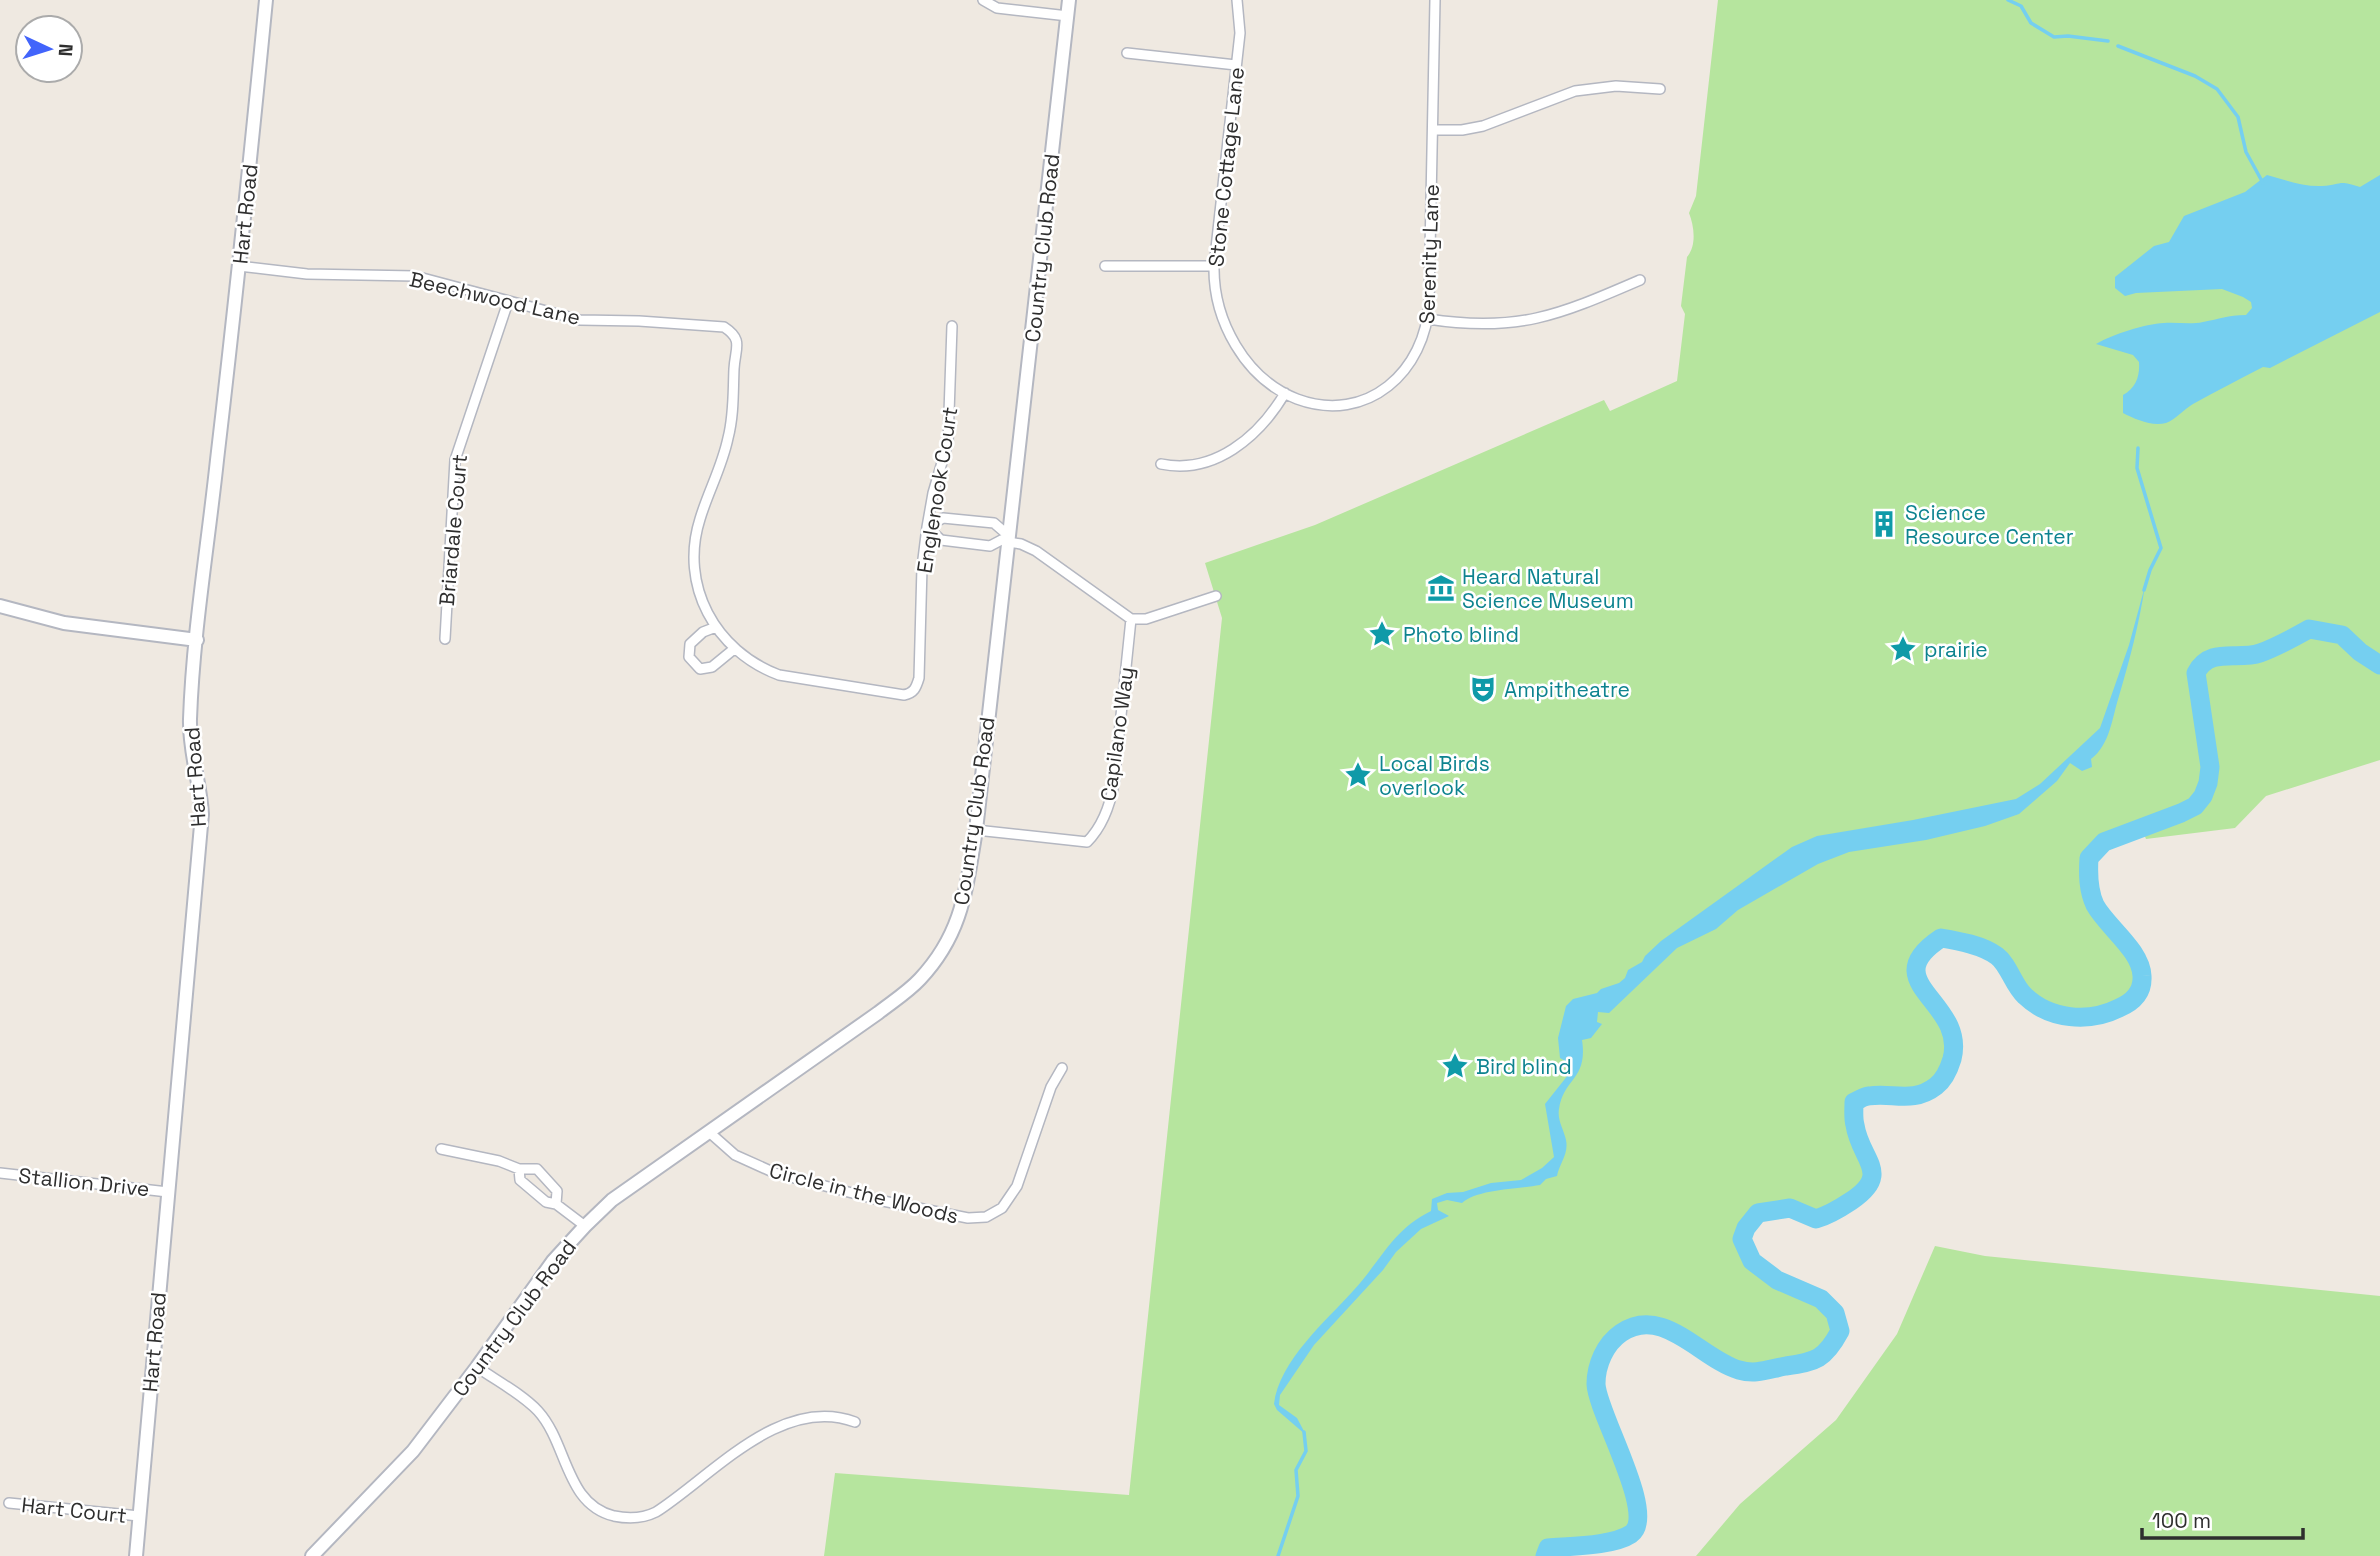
<svg xmlns="http://www.w3.org/2000/svg" width="2380" height="1556" font-family="'Space Grotesk',sans-serif">
<style>
.green{fill:#b6e59e}
.water{fill:#75cff0}
.lines{fill:none;stroke-linecap:round;stroke-linejoin:round}
.stream{stroke:#75cff0;stroke-width:3.5}
.river{stroke:#75cff0;stroke-width:19}
.street-casing{stroke:#b4b7c1;stroke-width:12}
.secondary-casing{stroke:#b4b7c1;stroke-width:16}
.street{stroke:#fff;stroke-width:9}
.secondary{stroke:#fff;stroke-width:12}
.labels{text-anchor:middle;dominant-baseline:central;stroke-width:5;stroke-linejoin:round;paint-order:stroke}
.street-label{font-size:21px;fill:#2e2e2e;stroke:#fff}
.culture-label{font-size:21px;fill:#0d838f;stroke:#fff;text-anchor:start}
</style>
<rect width="100%" height="100%" fill="#efe9e1"/>
<path class="green" d="M1718,0H2380V760L2266,796L2235,828L2146,839L2141,827L2104,840L2087,856V883L2095,907L2137,961L2141,976L2139,990L2132,1000L2116,1009L2081,1018L2051,1011L2025,995L1999,956L1965,941L1942,937C1871,983 1966,1002 1951,1057C1949,1068 1945,1077 1935,1084C1921,1096 1902,1096 1884,1096C1879,1096 1873,1094 1868,1095C1864,1095 1858,1100 1854,1102C1854,1111 1852,1121 1855,1129C1865,1161 1887,1176 1851,1200C1839,1208 1829,1214 1817,1218L1791,1207L1757,1212L1745,1227L1741,1239L1751,1262L1777,1281L1820,1300L1834,1314L1839,1331C1825,1356 1818,1360 1789,1365C1772,1368 1755,1376 1737,1369C1703,1356 1655,1301 1618,1333C1552,1390 1659,1478 1632,1532L1615,1539L1548,1547L1544,1556H824L835,1473L1129,1495L1222,618L1205,563L1315,525L1604,400L1610,411L1677,381L1685,314L1681,306L1687,257C1697,245 1694,226 1689,213L1696,196Z
M1935,1246L1985,1256L2380,1296V1556H1696L1740,1504L1836,1420L1897,1334Z"/>
<path class="water" d="M2267,175C2285,180 2304,187 2322,186C2342,185 2337,179 2360,187L2380,175V312L2270,368L2263,367C2240,379 2216,391 2193,404C2184,409 2175,420 2166,423C2152,427 2135,419 2123,413V395C2136,388 2140,376 2139,362L2133,355L2096,344C2113,334 2145,324 2164,323C2177,322 2190,325 2203,322C2220,319 2227,315 2246,315L2252,308L2251,302L2243,297L2222,289L2136,293L2125,296L2115,288V277L2154,246L2169,242L2184,216L2245,192Z
M2145,586C2139,624 2130,659 2119,696C2112,718 2110,745 2091,759L2092,767L2082,771L2070,763L2057,781L2019,814L1985,826L1926,840L1849,852L1818,864L1738,910L1716,929L1677,948L1609,1013L1598,1012L1597,1022L1602,1024L1591,1038L1582,1040C1588,1080 1564,1077 1559,1109C1557,1120 1564,1130 1566,1140C1569,1154 1559,1164 1557,1176L1546,1179L1540,1185C1518,1189 1477,1189 1462,1203L1447,1200L1437,1203L1438,1210L1449,1216L1421,1229L1396,1252L1383,1270L1314,1345L1280,1395L1279,1405L1297,1418L1306,1435L1277,1410L1274,1404C1279,1361 1326,1321 1353,1291C1381,1261 1392,1230 1431,1211L1432,1199L1447,1193L1463,1192L1491,1183L1521,1180L1542,1168L1554,1157L1545,1104L1572,1070V1065L1560,1058L1558,1038L1566,1006L1573,999L1597,993L1601,989L1619,983L1625,978L1628,970L1642,962L1645,956L1661,941L1792,847L1817,836L1913,820L2016,799L2040,784L2100,728L2129,645Z"/>
<g class="lines">
<path class="stream" d="M2008,0L2021,6L2031,23L2054,37L2068,36L2108,41
M2118,46L2195,76L2217,89L2238,117L2246,152L2263,183
M2138,448L2137,468L2161,548L2150,570L2144,590
M1278,1556L1298,1496L1296,1470L1306,1451L1304,1432"/>
<path class="river" d="M1545,1556L1548,1548C1570,1546 1613,1546 1631,1534C1658,1515 1597,1413 1596,1384C1596,1365 1605,1344 1621,1333C1663,1304 1701,1359 1739,1370C1756,1375 1769,1369 1786,1366C1816,1362 1825,1359 1840,1331L1835,1313L1821,1299L1777,1280L1752,1261L1742,1239L1746,1228L1758,1213L1790,1208L1816,1219C1829,1215 1839,1209 1851,1201C1893,1173 1860,1160 1855,1125C1853,1118 1854,1110 1854,1102C1859,1100 1864,1096 1869,1096C1892,1092 1913,1104 1936,1086C1945,1079 1949,1069 1952,1059C1967,1001 1873,983 1941,938C1959,941 1982,945 1997,956C2009,965 2013,985 2025,996C2050,1020 2089,1023 2119,1008C2133,1002 2143,992 2142,976C2141,950 2107,927 2095,905C2088,890 2088,874 2089,858L2104,842L2181,813L2195,806L2203,796L2208,783L2210,767L2196,673C2210,646 2237,661 2260,653C2277,647 2293,638 2309,629L2342,635L2360,652L2380,665"/>
<defs>
<path id="street" d="M983,0L997,8L1068,16
M1237,0L1240,33L1214,266C1213,320 1245,379 1297,399C1367,425 1426,371 1429,302L1435,0
M1127,53L1236,65
M1433,130H1462L1483,126L1575,91L1616,86L1660,89
M239,266L307,274L415,276L580,320L639,321L724,327C744,340 735,348 734,369C733,392 734,415 728,438C722,467 708,492 700,519C679,585 715,651 779,675L904,695C914,693 916,688 919,678L922,567L927,527L933,493L948,442L952,326
M1105,266H1214
M1428,319C1518,333 1559,315 1640,280
M1161,464C1214,475 1259,437 1285,393
M943,518L994,523L1009,536L990,546L941,540L927,527Z
M1008,542L1021,544L1036,551L1131,619H1146L1216,596
M716,627L703,632L690,644L689,657L700,669L712,667L734,649
M445,639L455,460L508,302
M976,830L1087,842C1103,826 1110,806 1114,783L1131,619
M709,1132L735,1155L775,1173L883,1201L968,1218L986,1217L1002,1208L1017,1186L1051,1087L1062,1068
M441,1149L499,1161L519,1169H537L557,1191L556,1204
M519,1169L520,1180L546,1202L556,1204L585,1226
M0,1173L168,1192
M477,1367C497,1381 522,1394 538,1411C568,1444 565,1504 614,1516C629,1519 642,1519 656,1512C711,1477 781,1394 855,1422
M9,1503L139,1516"/>
<path id="secondary" d="M0,606L64,623L197,640
M136,1556L202,814C200,781 189,751 190,719C193,633 208,545 217,460C235,307 251,153 266,0
M312,1556L413,1451L477,1367L553,1261L585,1226L612,1200L878,1013C892,1002 908,992 920,979C963,933 966,889 976,830L1069,0"/>
</defs>
<use href="#street" class="street-casing"/>
<use href="#secondary" class="secondary-casing"/>
<use href="#street" class="street"/>
<use href="#secondary" class="secondary"/>
</g>
<defs>
<symbol id="building-bare" viewBox="-9 -9 18 18"><path d="M-4-6H4V6H1V3H-1V6H-4ZM-2.5-4.3h1.7v1.8h-1.7ZM.8-4.3h1.7v1.8H.8ZM-2.5-1h1.7V.8h-1.7ZM.8-1h1.7V.8H.8Z" fill="#0f9aa8" stroke="#fff" stroke-width="2.5" paint-order="stroke"/></symbol>
<symbol id="museum-bare" viewBox="-9 -9 18 18"><path d="M0-6L6-3V-2H-6V-3ZM-5-1h2V3h-2ZM-1-1h2V3h-2ZM3-1h2V3H3ZM-6 4H6V6H-6Z" fill="#0f9aa8" stroke="#fff" stroke-width="2.5" paint-order="stroke"/></symbol>
<symbol id="sight-bare" viewBox="-9 -9 18 18"><path d="M0-6L1.8-2.2L6-1.7L2.9 1.2L3.7 5.4L0 3.3L-3.7 5.4L-2.9 1.2L-6-1.7L-1.8-2.2Z" fill="#0f9aa8" stroke="#fff" stroke-width="2.5" paint-order="stroke"/></symbol>
<symbol id="theatre-bare" viewBox="-9 -9 18 18"><path d="M-5-5.5Q0-4 5-5.5V0Q5 5 0 6Q-5 5-5 0ZM-3.3-2.5H-1v1.5H-3.3ZM1-2.5H3.3v1.5H1ZM-2.8 1Q0 5.5 2.8 1Z" fill="#0f9aa8" stroke="#fff" stroke-width="2.5" paint-order="stroke"/></symbol>
</defs>
<g fill-rule="evenodd">
<use href="#building-bare" x="1865" y="505" width="38" height="38"/>
<use href="#museum-bare" x="1422" y="569" width="38" height="38"/>
<use href="#sight-bare" x="1363" y="615" width="38" height="38"/>
<use href="#sight-bare" x="1884" y="630" width="38" height="38"/>
<use href="#theatre-bare" x="1464" y="670" width="38" height="38"/>
<use href="#sight-bare" x="1339" y="756" width="38" height="38"/>
<use href="#sight-bare" x="1436" y="1047" width="38" height="38"/>
</g>
<g class="labels">
<g class="street-label">
<text transform="translate(1226 167) rotate(-84)">Stone Cottage Lane</text>
<text transform="translate(245 214) rotate(-84)">Hart Road</text>
<text transform="translate(1042 248) rotate(-84)">Country Club Road</text>
<text transform="translate(1429 254) rotate(-88)">Serenity Lane</text>
<text transform="translate(495 298) rotate(13)">Beechwood Lane</text>
<text transform="translate(937 490) rotate(-81)">Englenook Court</text>
<text transform="translate(453 530) rotate(-85)">Briardale Court</text>
<text transform="translate(1117 734) rotate(-82)">Capilano Way</text>
<text transform="translate(195 777) rotate(-94)">Hart Road</text>
<text transform="translate(974 811) rotate(-82)">Country Club Road</text>
<text transform="translate(84 1182) rotate(6)">Stallion Drive</text>
<text transform="translate(864 1193) rotate(14)">Circle in the Woods</text>
<text transform="translate(514 1318) rotate(-53)">Country Club Road</text>
<text transform="translate(154 1342) rotate(-85)">Hart Road</text>
<text transform="translate(74 1510) rotate(6)">Hart Court</text>
</g>
<g class="culture-label">
<text x="1905" y="512">Science<tspan x="1905" dy="24">Resource Center</tspan></text>
<text x="1462" y="576">Heard Natural<tspan x="1462" dy="24">Science Museum</tspan></text>
<text x="1403" y="634">Photo blind</text>
<text x="1924" y="649">prairie</text>
<text x="1504" y="689">Ampitheatre</text>
<text x="1379" y="763">Local Birds<tspan x="1379" dy="24">overlook</tspan></text>
<text x="1476" y="1066">Bird blind</text>
</g>
</g>
<g transform="translate(49 49) rotate(94)"><circle r="33" fill="#ffffff" stroke="#ababab" stroke-width="2"/>
<path d="M0-5L12 26L0 18L-12 26Z" fill="#4264fb"/>
<text y="-10" font-size="19" font-weight="bold" text-anchor="middle" fill="#2e2e2e">N</text>
</g>
<path d="M2142 1528v10h161v-10" fill="none" stroke="#2e2e2e" stroke-width="3.5"/>
<text x="2152" y="1528" font-size="21" fill="#2e2e2e" stroke="#ffffff" stroke-width="5" paint-order="stroke">100 m</text>
</svg>
